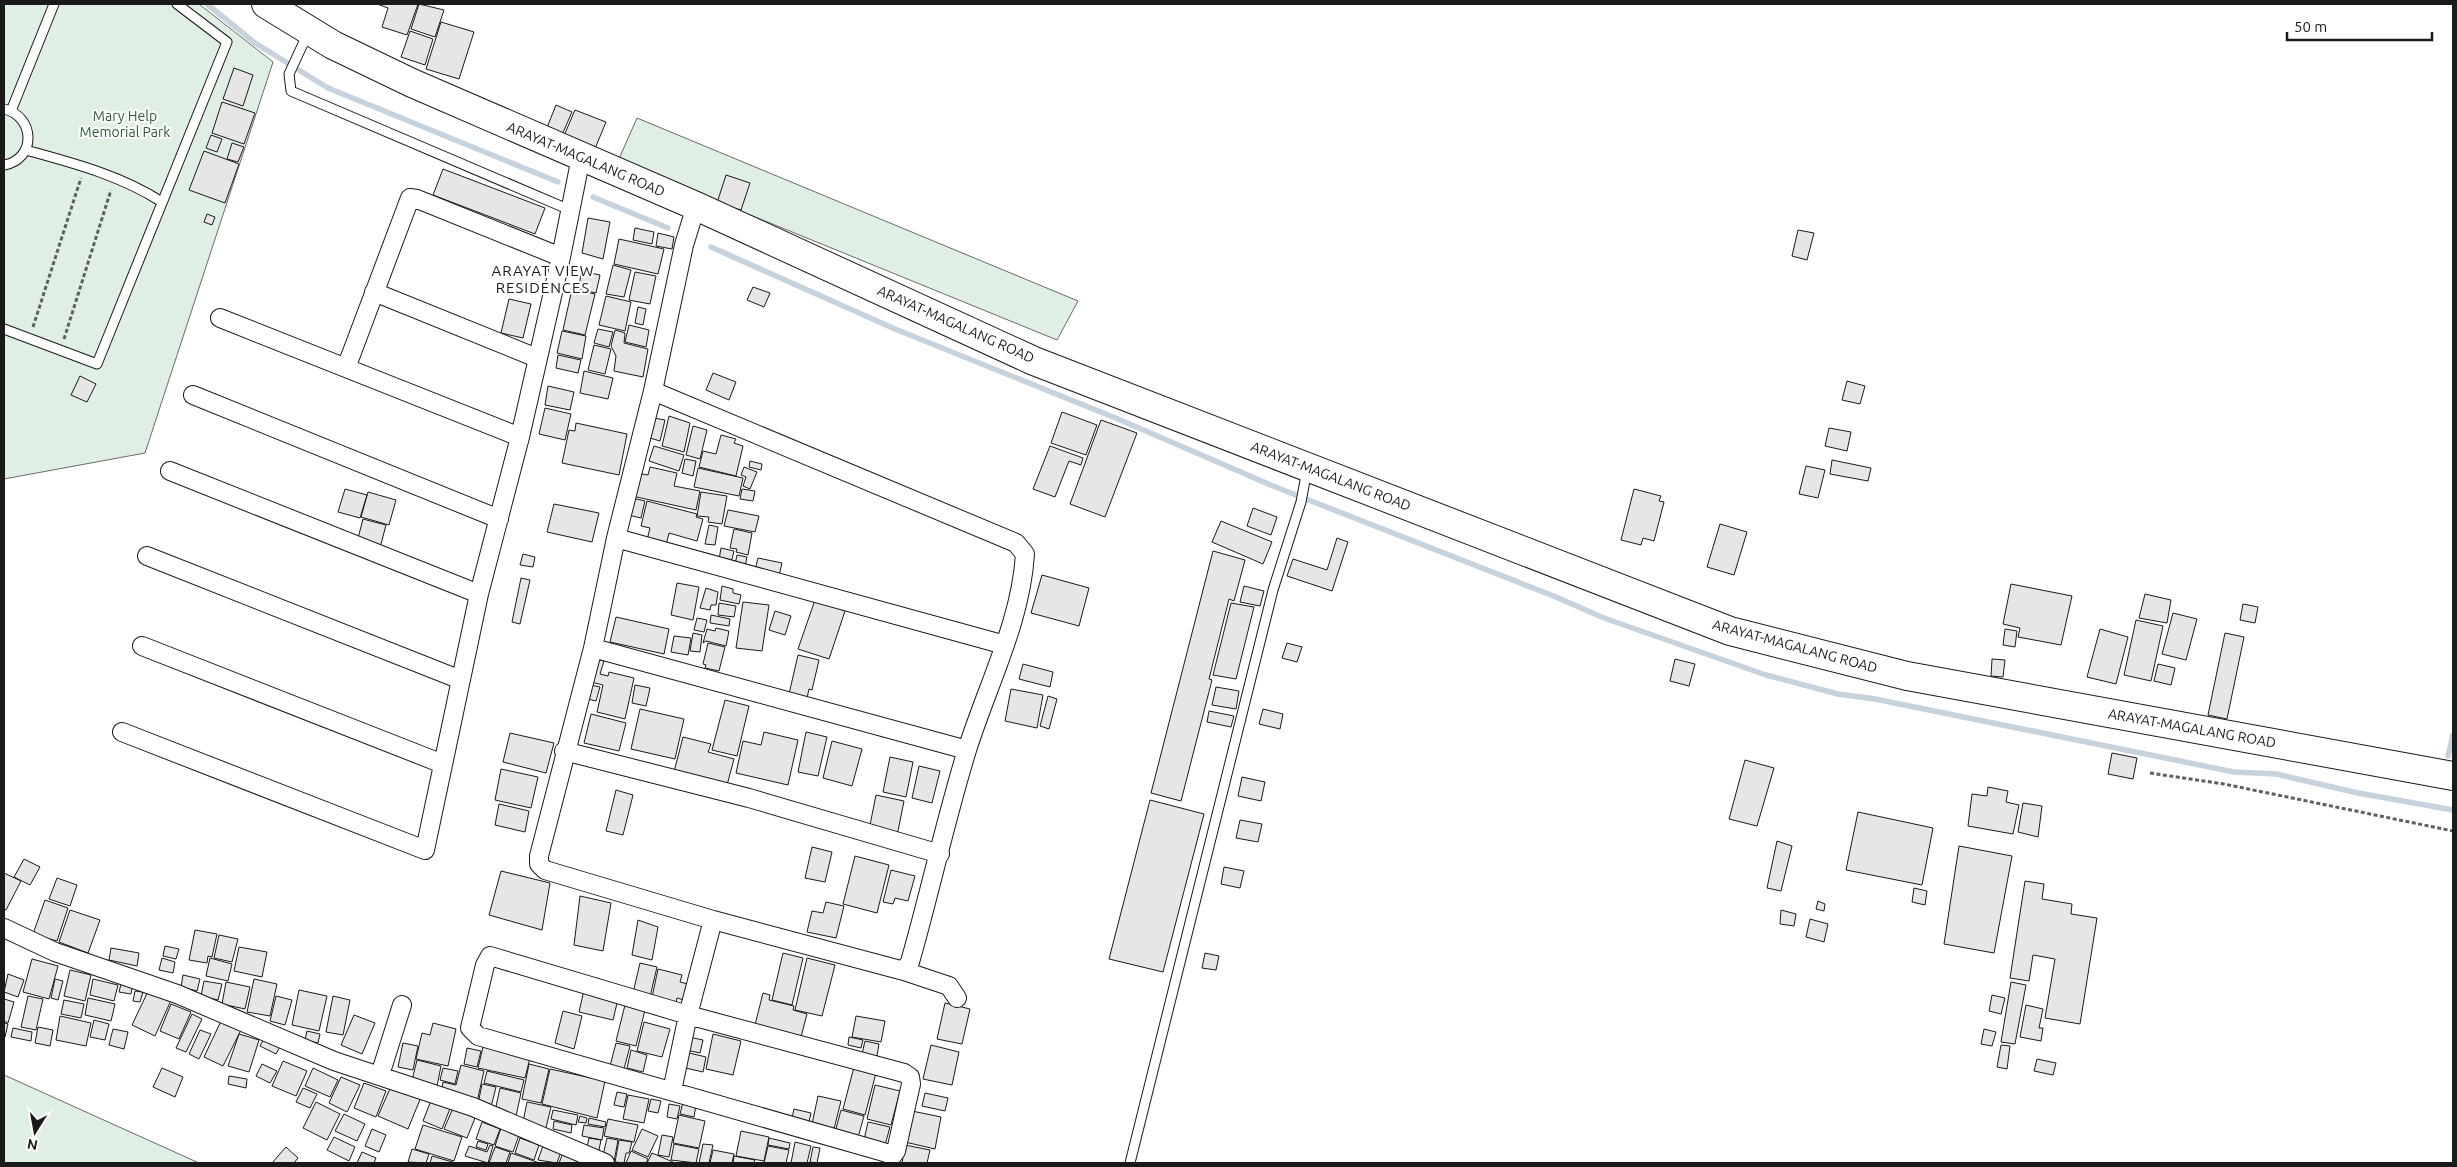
<svg xmlns="http://www.w3.org/2000/svg" width="2457" height="1167" font-family="Ubuntu,sans-serif">
<style>
.green{fill:#e0efe3;stroke:#6a6a6a}
.lines{fill:none;stroke-linecap:round;stroke-linejoin:round}
.stream{stroke:#c6d2dc;stroke-width:5.5}
.building{fill:#e6e6e6;stroke:#1a1a1a}
.lane-casing{stroke:#1a1a1a;stroke-width:11}
.street-casing{stroke:#1a1a1a;stroke-width:20}
.primary-casing{stroke:#1a1a1a;stroke-width:30}
.path{stroke:#5f5f5f;stroke-width:3;stroke-dasharray:4 2.5;stroke-linecap:butt}
.lane{stroke:#fff;stroke-width:9}
.street{stroke:#fff;stroke-width:18}
.primary{stroke:#fff;stroke-width:28}
.labels{text-anchor:middle;dominant-baseline:central;stroke-width:4;stroke-linejoin:round;paint-order:stroke}
.park-label{font-size:14px;fill:#2b5a34;stroke:#fff}
.street-label{font-size:14px;fill:#1a1a1a;stroke:#fff}
.neighbourhood-label{font-size:15px;letter-spacing:1px;fill:#1a1a1a;stroke:#fff}
</style>
<rect width="100%" height="100%" fill="#fff"/>
<path class="green" d="M4,4H199L273,62L145,453L4,479Z
M637,118L1078,301L1057,340L618,161Z
M4,1075L199,1163H4Z"/>
<g class="lines">
<path class="stream" d="M207,4L255,43L328,88L558,182
M593,197L668,228
M711,247L895,329L1118,419L1273,486L1556,597L1604,618L1766,675L1838,694L1875,699L2234,772L2276,774L2358,793L2453,810
M2448,756L2453,735"/>
</g>
<path class="building" d="M377,4H418L407,35L382,27L388,8Z
M419,4L444,10L435,37L411,29Z
M441,22L474,32L459,79L426,69Z
M410,31L433,39L425,65L401,57Z
M234,68L253,75L243,106L223,99Z
M222,102L255,113L244,144L212,133Z
M556,105L572,112L561,137L546,130Z
M575,110L606,122L594,151L563,138Z
M211,135L222,139L217,152L206,148Z
M232,143L244,147L238,162L227,159Z
M204,151L239,164L225,203L189,190Z
M443,169L545,208L535,234L433,195Z
M726,175L750,183L741,210L717,203Z
M207,214L215,217L212,225L204,222Z
M588,218L610,222L603,259L582,253Z
M635,228L654,232L652,244L633,240Z
M1798,230L1814,233L1807,260L1792,256Z
M658,233L674,237L672,249L656,246Z
M619,239L664,249L658,274L614,264Z
M613,265L631,270L624,297L606,294Z
M581,271L600,275L596,293L579,289Z
M635,272L656,276L650,304L629,300Z
M753,287L770,293L764,307L747,300Z
M572,289L595,294L585,335L563,330Z
M606,296L631,302L625,331L599,325Z
M509,299L531,304L523,338L501,333Z
M638,307L646,309L643,325L635,323Z
M629,325L649,330L646,347L625,342Z
M598,329L613,332L609,347L594,343Z
M615,330L625,333L624,343L648,349L643,377L614,371L616,356L611,346Z
M562,331L586,336L582,359L557,353Z
M594,345L611,349L605,374L588,370Z
M558,355L581,360L578,373L556,368Z
M584,371L613,378L608,399L580,393Z
M713,373L736,382L729,400L706,390Z
M80,376L96,384L87,402L71,395Z
M1847,381L1865,386L1860,404L1842,400Z
M548,386L574,392L570,410L545,405Z
M545,408L571,414L565,440L539,434Z
M1062,412L1097,425L1086,455L1051,443Z
M669,416L690,423L684,452L662,446Z
M654,418L665,420L660,441L650,438Z
M1101,420L1137,433L1105,517L1070,504Z
M576,423L627,434L619,475L562,463L569,430L575,431Z
M693,426L707,430L700,459L686,455Z
M1829,428L1851,432L1847,451L1825,446Z
M721,435L736,439L734,443L743,446L736,476L699,467L703,451L716,454Z
M654,446L684,455L679,471L649,461Z
M1050,446L1083,458L1081,465L1069,461L1055,497L1033,489Z
M685,459L696,461L693,476L682,473Z
M1832,460L1871,468L1868,481L1830,474Z
M750,461L762,464L761,470L749,467Z
M1806,466L1825,470L1818,498L1799,494Z
M650,467L677,473L674,486L700,491L696,510L632,496L637,473L648,475Z
M744,467L757,472L750,489L743,486L746,477L741,475Z
M698,468L743,478L739,496L694,487Z
M345,489L367,495L360,518L338,512Z
M742,489L755,491L753,501L740,499Z
M1634,489L1661,496L1659,501L1664,502L1654,541L1643,538L1641,545L1621,540Z
M368,492L396,500L389,525L361,517Z
M701,492L727,496L722,524L708,522L709,517L697,516Z
M632,498L645,501L641,518L628,515Z
M647,501L697,514L696,517L703,519L697,541L669,533L665,549L646,544L650,528L641,526Z
M554,504L599,513L592,542L547,532Z
M1253,508L1277,517L1271,535L1247,526Z
M728,510L759,516L755,532L724,526Z
M363,519L386,525L380,548L357,542Z
M1221,521L1272,542L1263,564L1212,542Z
M1720,524L1747,532L1734,575L1707,567Z
M709,525L718,527L715,545L705,544Z
M734,529L752,533L748,555L736,552L737,549L730,548Z
M1337,538L1348,542L1332,591L1287,576L1293,559L1327,570Z
M721,548L734,551L730,567L718,565Z
M1213,551L1245,560L1234,601L1229,599L1209,679L1212,680L1181,801L1151,793Z
M523,554L535,557L533,567L520,565Z
M737,555L747,557L745,567L735,564Z
M758,558L782,563L779,576L755,570Z
M1042,575L1089,588L1079,626L1031,613Z
M521,578L530,580L520,624L512,622Z
M677,583L699,587L693,620L671,615Z
M2011,584L2072,596L2061,645L2018,637L2020,628L2003,624Z
M722,586L733,589V593L741,595L739,604L720,600Z
M1244,586L1264,591L1260,606L1240,602Z
M706,588L718,592L716,605H711L710,610L700,608Z
M2145,594L2171,600L2167,623L2139,618Z
M815,600L845,611L829,659L798,649Z
M743,602L769,605L762,651L736,648Z
M719,603L736,606L734,617L718,615Z
M1231,603L1254,607L1236,679L1213,675Z
M2243,604L2258,607L2255,623L2240,620Z
M775,611L791,616L785,635L769,630Z
M2173,613L2197,619L2186,660L2162,654Z
M711,615L730,619L729,626L710,623Z
M616,617L669,629L664,654L610,642Z
M697,618L707,620L704,632L694,630Z
M2136,620L2163,626L2151,681L2124,675Z
M716,628L729,631L726,646L706,641L703,643L707,629L715,631Z
M2005,629L2017,631L2015,647L2003,645Z
M2100,629L2128,637L2116,684L2087,677Z
M693,633L702,635L700,652L690,651Z
M2225,633L2244,637L2227,719L2208,715Z
M674,636L691,638L688,655L671,652Z
M708,643L725,647L719,671L705,668L706,665L703,664Z
M1287,643L1302,647L1297,662L1282,658Z
M798,655L819,660L812,690L809,689L807,698L789,694Z
M596,659L604,661L600,674L608,676L609,672L634,678L625,719L597,712L603,685L591,682Z
M1675,659L1695,664L1689,686L1670,681Z
M1992,659L2005,660L2003,677L1991,676Z
M1023,664L1053,672L1050,687L1019,679Z
M2158,664L2175,668L2171,685L2154,681Z
M591,685L600,687L596,701L588,699Z
M635,685L650,688L646,706L632,703Z
M1216,687L1239,691L1236,709L1212,705Z
M1011,689L1043,695L1037,728L1005,721Z
M1048,696L1057,699L1049,729L1040,726Z
M725,700L749,706L737,756L712,750Z
M640,709L684,719L675,759L631,749Z
M1263,709L1283,714L1280,729L1259,724Z
M1209,711L1234,716L1231,727L1207,722Z
M591,714L626,723L619,751L584,743Z
M764,732L798,740L788,785L736,773L743,741L761,745Z
M806,732L827,737L818,776L798,772Z
M510,733L554,743L546,773L503,762Z
M683,737L711,744L708,752L734,759L727,785L674,772Z
M832,741L862,749L852,786L823,778Z
M2112,753L2137,758L2133,779L2108,774Z
M890,757L913,762L906,797L883,792Z
M1745,760L1774,768L1757,826L1729,819Z
M919,766L940,771L932,803L912,798Z
M501,769L538,777L531,808L495,800Z
M1242,777L1265,782L1261,801L1238,796Z
M1988,787L2008,791L2006,802L2019,805L2013,834L1968,826L1972,794L1987,796Z
M616,790L633,795L623,835L606,831Z
M876,795L904,801L897,836L869,830Z
M1150,800L1204,814L1163,972L1109,959Z
M2023,803L2042,806L2038,837L2018,832Z
M499,804L529,811L525,832L495,825Z
M1858,812L1933,828L1922,885L1846,870Z
M1240,820L1262,824L1258,842L1236,838Z
M1777,841L1792,846L1781,891L1767,888Z
M1959,846L2012,856L1994,953L1944,944Z
M812,847L832,852L825,882L805,878Z
M855,856L889,865L877,913L843,904Z
M24,859L40,867L30,885L14,877Z
M1224,867L1244,871L1240,888L1221,884Z
M891,870L915,876L908,901L895,898L893,904L883,902Z
M501,871L550,883L542,930L489,915Z
M4,873L21,881L6,910L4,909Z
M57,878L77,885L70,906L49,899Z
M2025,881L2044,884L2042,899L2072,904L2071,914L2097,918L2080,1024L2045,1018L2055,959L2033,955L2029,981L2010,978Z
M1914,888L1927,891L1925,905L1912,902Z
M580,896L611,903L603,951L574,945Z
M45,900L68,908L57,941L33,934Z
M1818,901L1825,904L1824,911L1816,909Z
M826,902L844,906L836,938L807,932L812,911L823,913Z
M70,910L100,920L88,953L59,942Z
M1781,910L1796,914L1794,926L1780,924Z
M1810,919L1828,924L1824,942L1806,937Z
M638,920L658,927L652,960L632,955Z
M195,930L217,934L212,957L208,956L207,963L189,960Z
M219,935L238,939L232,962L214,958Z
M165,946L179,949L176,959L163,956Z
M239,947L267,952L262,977L234,971Z
M111,948L139,953L137,966L109,960Z
M783,953L803,958L792,1005L772,1000Z
M1205,953L1219,956L1216,970L1202,968Z
M162,958L175,962L173,973L159,970Z
M210,958L232,964L228,981L206,976Z
M807,958L835,965L822,1016L795,1010Z
M32,959L58,966L49,999L23,992Z
M640,963L657,967L650,997L633,993Z
M658,969L682,975L680,982L688,984L684,1000L677,998L675,1007L651,1002Z
M70,970L91,975L85,1001L64,996Z
M8,974L24,980L18,997L4,992Z
M183,975L200,979L197,991L181,987Z
M55,979L63,981L58,1000L51,998Z
M93,979L118,985L114,1001L90,995Z
M254,979L277,984L270,1016L247,1012Z
M122,980L133,982L131,994L119,992Z
M204,981L222,984L218,1000L201,996Z
M226,982L250,987L245,1009L222,1004Z
M2011,982L2026,985L2015,1044L2001,1042Z
M150,987L172,998L155,1036L132,1025Z
M299,990L327,996L319,1031L292,1025Z
M584,990L618,999L613,1020L579,1012Z
M135,991L143,992L140,1002L133,1001Z
M763,993L770,995L769,1000L794,1006L793,1010L807,1014L801,1037L755,1025Z
M1992,995L2005,998L2001,1014L1989,1011Z
M28,996L43,999L36,1030L21,1027Z
M276,996L292,1000L285,1025L270,1021Z
M333,996L350,1000L343,1035L326,1032Z
M88,998L115,1004L111,1021L85,1015Z
M4,999L14,1002L8,1023L4,1021Z
M64,1000L84,1004L81,1018L61,1014Z
M626,1001L646,1006L636,1046L616,1041Z
M945,1003L970,1009L962,1044L937,1039Z
M171,1004L191,1012L179,1039L160,1031Z
M2026,1005L2043,1009L2039,1028H2043L2041,1041L2020,1037Z
M563,1011L582,1016L574,1049L555,1043Z
M192,1014L202,1019L186,1052L176,1048Z
M354,1015L375,1023L362,1054L341,1045Z
M60,1016L91,1023L86,1046L56,1040Z
M856,1016L885,1021L881,1042L852,1037Z
M94,1020L109,1024L105,1040L90,1037Z
M221,1021L241,1030L223,1066L204,1057Z
M644,1022L670,1029L662,1057L637,1051Z
M4,1023L8,1024L5,1037H4Z
M433,1023L456,1029L448,1066L416,1059L422,1033L430,1035Z
M38,1027L53,1030L50,1046L35,1043Z
M13,1028L32,1032L31,1041L11,1037Z
M113,1029L128,1032L124,1049L109,1045Z
M1984,1029L1996,1032L1992,1046L1981,1044Z
M200,1030L211,1034L199,1059L189,1054Z
M307,1031L320,1034L318,1043L305,1040Z
M239,1034L259,1040L249,1072L228,1066Z
M713,1034L741,1041L733,1075L706,1069Z
M266,1035L282,1043L276,1054L260,1046Z
M689,1037L703,1040L700,1053L686,1050Z
M849,1037L863,1040L861,1048L848,1045Z
M865,1041L879,1044L877,1056L862,1054Z
M403,1043L418,1046L413,1070L398,1067Z
M616,1043L630,1046L624,1069L610,1066Z
M931,1045L959,1052L952,1085L923,1079Z
M2001,1045L2010,1046L2007,1069L1997,1067Z
M483,1047L530,1058L525,1078L478,1068Z
M467,1048L481,1051L477,1067L464,1064Z
M631,1050L647,1055L643,1072L627,1068Z
M685,1052L706,1057L703,1072L681,1067Z
M2037,1059L2056,1063L2053,1075L2034,1071Z
M417,1060L441,1066L437,1086L412,1080Z
M283,1061L307,1071L296,1096L272,1086Z
M262,1064L277,1071L270,1083L256,1076Z
M529,1064L549,1069L541,1103L522,1099Z
M461,1065L484,1071L477,1102L441,1094L443,1082L456,1085Z
M854,1067L876,1073L865,1115L843,1109Z
M162,1068L183,1077L175,1097L153,1087Z
M313,1068L338,1080L330,1097L305,1086Z
M443,1068L458,1071L455,1084L440,1080Z
M550,1069L605,1081L597,1118L542,1104Z
M487,1071L524,1080L521,1092L484,1083Z
M229,1076L247,1079L246,1088L228,1084Z
M341,1077L360,1085L347,1112L329,1103Z
M364,1083L386,1091L376,1117L354,1108Z
M392,1084L421,1097L408,1129L378,1116Z
M482,1084L496,1087L491,1107L478,1104Z
M875,1085L900,1091L891,1125L867,1119Z
M303,1088L317,1094L310,1108L296,1102Z
M500,1088L521,1093L516,1116L495,1111Z
M617,1092L627,1094L624,1107L614,1105Z
M925,1093L948,1098L945,1111L922,1106Z
M628,1095L649,1099L644,1123L623,1119Z
M818,1096L841,1101L834,1129L812,1124Z
M432,1098L451,1106L442,1129L423,1121Z
M651,1099L661,1101L658,1113L648,1111Z
M316,1102L340,1114L327,1140L303,1128Z
M527,1102L551,1107L545,1132L522,1127Z
M683,1102L696,1105L694,1117L680,1114Z
M669,1104L680,1106L677,1119L667,1117Z
M453,1108L475,1118L467,1138L444,1129Z
M794,1109L811,1113L809,1122L792,1118Z
M553,1110L578,1115L576,1125L551,1119Z
M841,1110L864,1116L857,1141L834,1136Z
M912,1111L941,1117L935,1149L905,1142Z
M344,1114L365,1124L357,1141L335,1131Z
M679,1115L705,1121L699,1148L673,1143Z
M580,1116L587,1118L586,1123L578,1122Z
M589,1118L606,1122L605,1127L588,1124Z
M608,1119L638,1125L634,1142L604,1136Z
M554,1121L572,1125L571,1133L553,1129Z
M482,1122L500,1129L494,1145L476,1139Z
M868,1122L890,1127L885,1145L864,1140Z
M423,1125L462,1137L454,1161L415,1149Z
M584,1125L604,1128L602,1140L582,1136Z
M501,1128L519,1135L513,1152L495,1146Z
M372,1129L386,1135L379,1152L365,1146Z
M642,1129L658,1136L648,1157L632,1150Z
M741,1131L769,1137L764,1161L736,1156Z
M662,1135L673,1137L669,1157L658,1155Z
M334,1137L355,1147L349,1161L327,1150Z
M520,1138L539,1145L534,1160L515,1153Z
M589,1138L601,1140L598,1155L586,1152Z
M607,1138L618,1140L614,1162L602,1160Z
M769,1138L790,1143L789,1149L768,1145Z
M619,1140L632,1142L629,1153H626L624,1163L615,1162Z
M478,1141L488,1144L486,1150L476,1147Z
M795,1142L811,1146L807,1163H791Z
M544,1143L562,1149L557,1163L538,1160Z
M674,1144L699,1149L696,1163L671,1160Z
M703,1144L713,1145L709,1163H699Z
M490,1145L493,1146L488,1163L465,1156L469,1146L487,1152Z
M905,1145L930,1150L927,1163H902Z
M768,1146L789,1150L786,1163H764Z
M286,1147L298,1158L294,1163H272Z
M495,1147L510,1152L506,1163H489Z
M813,1147L820,1148L817,1163L810,1162Z
M412,1149L429,1154L426,1163L408,1162Z
M713,1150L734,1154L732,1163H710Z
M631,1151L648,1159L646,1163H626Z
M362,1152L376,1158L374,1163H357Z
M511,1153L537,1162V1163H508Z
M563,1153L584,1163H559Z
M652,1153L673,1162L672,1163H647Z
M432,1156L456,1163H430Z
M734,1156L755,1160L754,1163H733Z"/>
<g class="lines">
<defs>
<path id="lane" d="M308,33L289,74L291,91L570,210
M4,109C35,116 37,159 4,165
M11,111L54,4
M26,150C73,163 120,175 162,202
M4,329L97,364L227,42L177,4
M1130,1163L1273,590L1301,502L1307,470"/>
<path id="street" d="M374,292L537,358
M220,318L520,437
M346,368L410,198L417,199L561,257
M653,391L1016,543L1025,554C1021,622 987,686 967,750C946,818 930,892 910,962L904,971L713,920L545,870L539,864V856L593,648L616,538L653,391L684,245L696,206
M193,395L499,519
M170,471L479,594
M616,538L1005,645
M147,556L461,680
M142,646L443,764
M593,648L967,750
M122,732L425,850L479,594L520,437L561,257L581,157
M564,751L749,798L940,854
M4,928L55,952L177,994L334,1061L473,1107L605,1163
M490,956L688,1015L904,1073L910,1077L911,1084L896,1151L893,1155L880,1151L478,1036L470,1028L485,965Z
M904,971L949,986L957,998
M380,1075L402,1005
M672,1091L688,1015L713,920"/>
<path id="primary" d="M266,4L333,45L412,83L696,206L1034,361L1730,631L1907,676L2453,776"/>
</defs>
<use href="#lane" class="lane-casing"/>
<use href="#street" class="street-casing"/>
<use href="#primary" class="primary-casing"/>
<path class="path" d="M33,327L81,178
M64,339L111,190
M2150,773L2224,784L2453,831"/>
<use href="#lane" class="lane"/>
<use href="#street" class="street"/>
<use href="#primary" class="primary"/>
</g>
<g class="labels">
<g class="park-label">
<text x="125" y="116">Mary Help<tspan x="125" dy="16">Memorial Park</tspan></text>
</g>
<g class="street-label">
<text transform="translate(586 159) rotate(23)">ARAYAT-MAGALANG ROAD</text>
<text transform="translate(956 324) rotate(24)">ARAYAT-MAGALANG ROAD</text>
<text transform="translate(1331 476) rotate(21)">ARAYAT-MAGALANG ROAD</text>
<text transform="translate(1795 646) rotate(15)">ARAYAT-MAGALANG ROAD</text>
<text transform="translate(2192 728) rotate(10)">ARAYAT-MAGALANG ROAD</text>
</g>
<g class="neighbourhood-label">
<text x="543" y="270">ARAYAT VIEW<tspan x="543" dy="17">RESIDENCES</tspan></text>
</g>
</g>
<rect width="2457" height="1167" fill="none" stroke="#1a1a1a" stroke-width="10"/>
<g transform="translate(35 1132) rotate(191)" stroke="#ffffff" stroke-width="4" paint-order="stroke">
<path d="M0-4L9 19L0 12L-9 19Z" fill="#1a1a1a"/>
<text y="-8" font-size="14" font-weight="bold" text-anchor="middle" fill="#1a1a1a">N</text>
</g>
<path d="M2287 32v8h145v-8" fill="none" stroke="#1a1a1a" stroke-width="2.5"/>
<text x="2294" y="32" font-size="15" fill="#1a1a1a" stroke="#ffffff" stroke-width="4" paint-order="stroke">50 m</text>
</svg>
